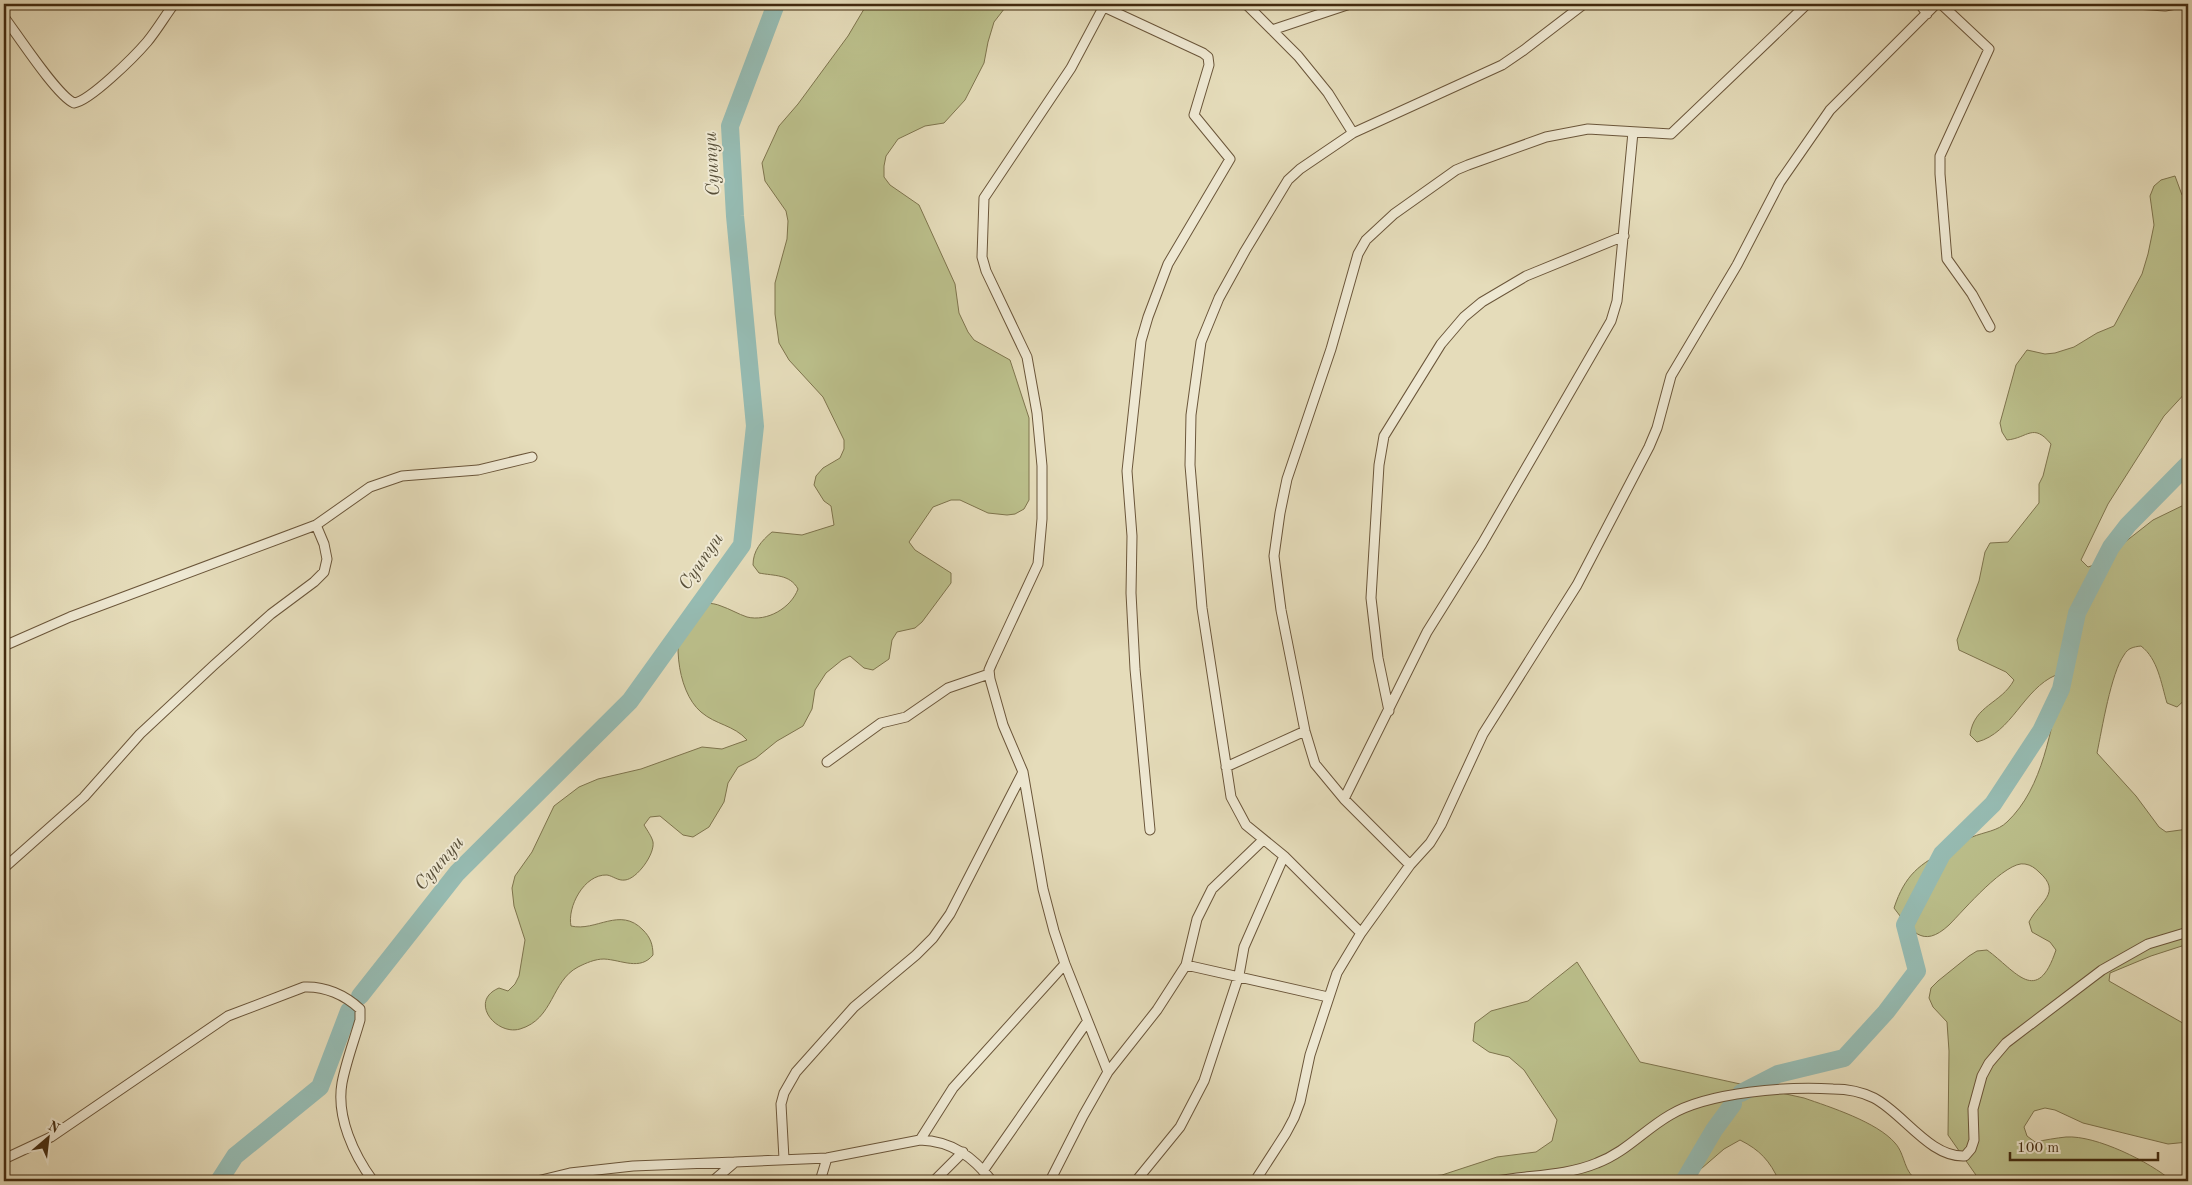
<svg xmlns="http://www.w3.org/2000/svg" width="2192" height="1185" font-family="'Old Standard TT',serif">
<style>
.green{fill:#bbbf8b;stroke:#7e744d}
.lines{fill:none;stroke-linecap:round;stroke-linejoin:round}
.river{stroke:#96bbb2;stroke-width:18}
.minor-casing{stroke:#6b563a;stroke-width:11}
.minor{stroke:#eee8d2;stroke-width:9}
.labels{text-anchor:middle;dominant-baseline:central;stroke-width:4;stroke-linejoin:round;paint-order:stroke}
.water-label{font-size:19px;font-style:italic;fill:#574e38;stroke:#eee8d2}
</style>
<rect width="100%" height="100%" fill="#e5dcba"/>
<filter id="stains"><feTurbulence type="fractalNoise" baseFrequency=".004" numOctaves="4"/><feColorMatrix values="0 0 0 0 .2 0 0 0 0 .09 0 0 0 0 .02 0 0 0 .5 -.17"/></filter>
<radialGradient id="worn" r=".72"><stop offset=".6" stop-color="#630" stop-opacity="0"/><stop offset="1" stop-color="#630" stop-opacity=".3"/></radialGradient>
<path class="green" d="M867,4H1008L994,22L988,42L984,63L965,100L944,123L925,126L898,139L886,156L884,166V177L890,185L919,205L955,284L959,313L968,332L974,340L1010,360L1029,418V500L1024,509L1015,514L1007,515L988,513L960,500H951L933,507L909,542L915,550L951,573V583L922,622L915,628L897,632L892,640L889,659L873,670L864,668L850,656L842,660L826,673L815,690L812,709L803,726L777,741L756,758L738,767L728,783L724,802L709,827L693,837L683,835L660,816L650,817L644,825C647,830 652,837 653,842C655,854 637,879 625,880C618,881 613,876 607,875C584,874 567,907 571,926C596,932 620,906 643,930C650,937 653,944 653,955C640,971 622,960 604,959C595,959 586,963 578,967C551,981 554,1019 520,1029C496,1036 468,1001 499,988L508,991L515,984L519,976L525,940L514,906L512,888L515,876L532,852L554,806L579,787L598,779L641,769L702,747L722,749L747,740C734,725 716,725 701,712C676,691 670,630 690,604C700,603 712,602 721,606C730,609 738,614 747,617C767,622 791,608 798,589C790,574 774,576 759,573L753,565C753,551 761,541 772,532L802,535L834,525L831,506L824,501L814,485L816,476L823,468L840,458L844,449V440L823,397L789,360L779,343L775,314V283L787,239L788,221L786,211L765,181L762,163L779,126L798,104L848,36Z
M2175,176L2182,195L2188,196V390L2164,416L2108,504L2081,560L2088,567L2097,564L2153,520L2188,503V697L2177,707L2167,703C2161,683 2158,659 2141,646C2133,647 2128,648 2124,655C2111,673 2102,729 2097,753L2136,796L2159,827L2166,832L2188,829V944L2151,956L2110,973L2109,981L2188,1026V1142L2168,1144L2083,1123L2055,1110L2045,1108L2034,1111L2024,1127L2027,1136L2035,1142C2045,1140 2056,1138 2066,1137C2096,1135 2150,1162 2172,1181H1984L1978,1178L1948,1135L1949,1051L1947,1022L1933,1007L1929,998L1931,988L1938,981L1969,956L1977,951L1987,950C2016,971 2037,1007 2056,950L2050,942L2032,932L2029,922C2039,902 2063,893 2039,872C2035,868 2031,865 2025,864C2006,860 1963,911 1949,925C1922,950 1911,930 1894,908C1905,875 1919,864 1949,849C1957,845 1964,840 1972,837C1984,832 1998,831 2007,822C2044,787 2050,729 2062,682L2056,675C2023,689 2012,733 1977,742L1970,735C1974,705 2001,704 2014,680L2006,672L1959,650L1957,640L1979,581L1985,552L1990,543L2008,542L2039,503V484L2043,476L2051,444C2033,422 2028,438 2007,440L2002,432L2000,423L2016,365L2027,350L2045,354L2055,353L2074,347L2097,333L2114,326L2142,274L2148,254L2154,225L2150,196L2154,186L2161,180Z
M1577,962L1640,1062L1804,1098C1830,1107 1877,1122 1895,1143C1906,1155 1903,1173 1919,1181H1779C1770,1161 1760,1150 1740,1140L1724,1149L1687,1181H1383L1442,1175L1497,1157L1536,1152L1552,1141L1557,1120L1524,1070L1509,1057L1489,1052L1473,1041L1475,1023L1491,1011L1528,1001Z"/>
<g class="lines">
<path class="river" d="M360,996L457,873L630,701L742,545L755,426L735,216L730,126L776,4
M1741,1093L1778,1074L1844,1058L1886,1012L1917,971L1905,925L1942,854L1993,804L2041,731L2061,689L2077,613L2111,547L2128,525L2188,464
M219,1181L235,1156L320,1087L349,1011
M1684,1181L1714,1130L1733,1104"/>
<defs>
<path id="minor" d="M1105,4L1071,68L984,198L982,257L986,271L1027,357L1037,413L1042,466V519L1038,564L992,663L989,670L990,679L1003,725L1023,772L1043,889L1054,931L1065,964L1108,1072
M1246,4L1298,56L1328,93L1353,133
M1920,4L1927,14
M1941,4L1989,49L1940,156V174L1947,259L1972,294L1990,327
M2136,4L2165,6L2176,4
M1104,7L1203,53L1208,57L1209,65L1194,115L1230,159L1168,264L1148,317L1141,341L1127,471L1132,536L1131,593L1135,669L1150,830
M4,17C17,34 57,96 74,103C90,101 135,56 147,42C157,30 165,16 174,4
M1272,30L1350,4
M316,525L370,487L402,476L478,470L532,457
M4,646L70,617L316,525L324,544L327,559L324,572L314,582L271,614L214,665L140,734L84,797L4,868
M1389,711L1378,658L1371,598L1379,465L1384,436L1441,344L1464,317L1482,302L1526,276L1624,236
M827,762L881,723L906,717L948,688L989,674
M1226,767L1305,731
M1344,799L1427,632L1482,544L1611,321L1617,301L1633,132
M1410,865L1344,799L1315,764L1305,731L1281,610L1274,556L1280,513L1287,479L1331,349L1358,254L1366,240L1394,214L1456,170L1468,165L1546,137L1588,129L1671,134L1807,4
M1361,933L1284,856L1246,825L1231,797L1202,608L1190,465L1191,415L1201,342L1219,298L1245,251L1288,180L1300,169L1353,133L1502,65L1524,50L1584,4
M1186,965L1328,997
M920,1140L953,1088L1065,964
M4,1159L51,1137L228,1016L304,987C325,986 345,995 360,1009V1020C354,1041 346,1062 342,1083C336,1117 354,1155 373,1181
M784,1159L781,1104L784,1093L796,1072L854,1007L916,955L933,938L950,914L1023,772
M983,1171L1087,1022
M537,1181L570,1173L633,1166L735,1162
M713,1181L735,1162L827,1158L920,1140C952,1141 973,1157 992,1181
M820,1181L827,1158
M934,1181L963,1152
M1050,1181L1083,1116L1108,1072L1157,1010L1186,965L1197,919L1212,889L1263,840
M1136,1181L1180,1127L1204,1081L1239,975L1244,947L1284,856
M1255,1181L1286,1133L1294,1118L1300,1102L1310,1055L1337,973L1361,933L1410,865L1430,843L1441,825L1483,734L1577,585L1649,447L1657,428L1671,376L1737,265L1780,182L1830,110L1936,4
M1496,1181C1529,1175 1566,1176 1597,1163C1626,1152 1644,1130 1670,1115C1708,1092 1789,1086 1833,1089C1847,1089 1862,1092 1874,1098C1903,1113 1930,1158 1965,1156L1971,1149L1974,1140L1973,1109L1982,1076L1989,1063L2006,1043L2102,970L2148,944L2188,932"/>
</defs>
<use href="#minor" class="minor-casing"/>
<use href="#minor" class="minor"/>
</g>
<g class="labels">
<g class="water-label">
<text transform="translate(713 164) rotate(-93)">Cyunyu</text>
<text transform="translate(702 562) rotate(-56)">Cyunyu</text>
<text transform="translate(440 864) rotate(-49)">Cyunyu</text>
</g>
</g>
<rect width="2192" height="1185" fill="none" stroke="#e5dcba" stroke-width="20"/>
<rect x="5" y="5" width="2182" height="1175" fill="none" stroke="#422a0f" stroke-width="2.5"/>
<rect x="10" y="10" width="2172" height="1165" fill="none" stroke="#422a0f"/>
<g transform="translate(48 1138) rotate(28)" stroke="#eee8d2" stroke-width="4" paint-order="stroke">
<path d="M0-4L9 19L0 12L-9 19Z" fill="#422a0f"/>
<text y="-8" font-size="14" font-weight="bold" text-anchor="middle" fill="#422a0f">N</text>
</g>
<path d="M2010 1152v8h148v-8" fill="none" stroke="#422a0f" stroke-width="2.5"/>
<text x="2017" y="1152" font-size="15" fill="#422a0f" stroke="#eee8d2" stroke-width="4" paint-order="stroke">100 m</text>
<rect width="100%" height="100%" filter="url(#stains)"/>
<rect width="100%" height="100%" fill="url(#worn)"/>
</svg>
